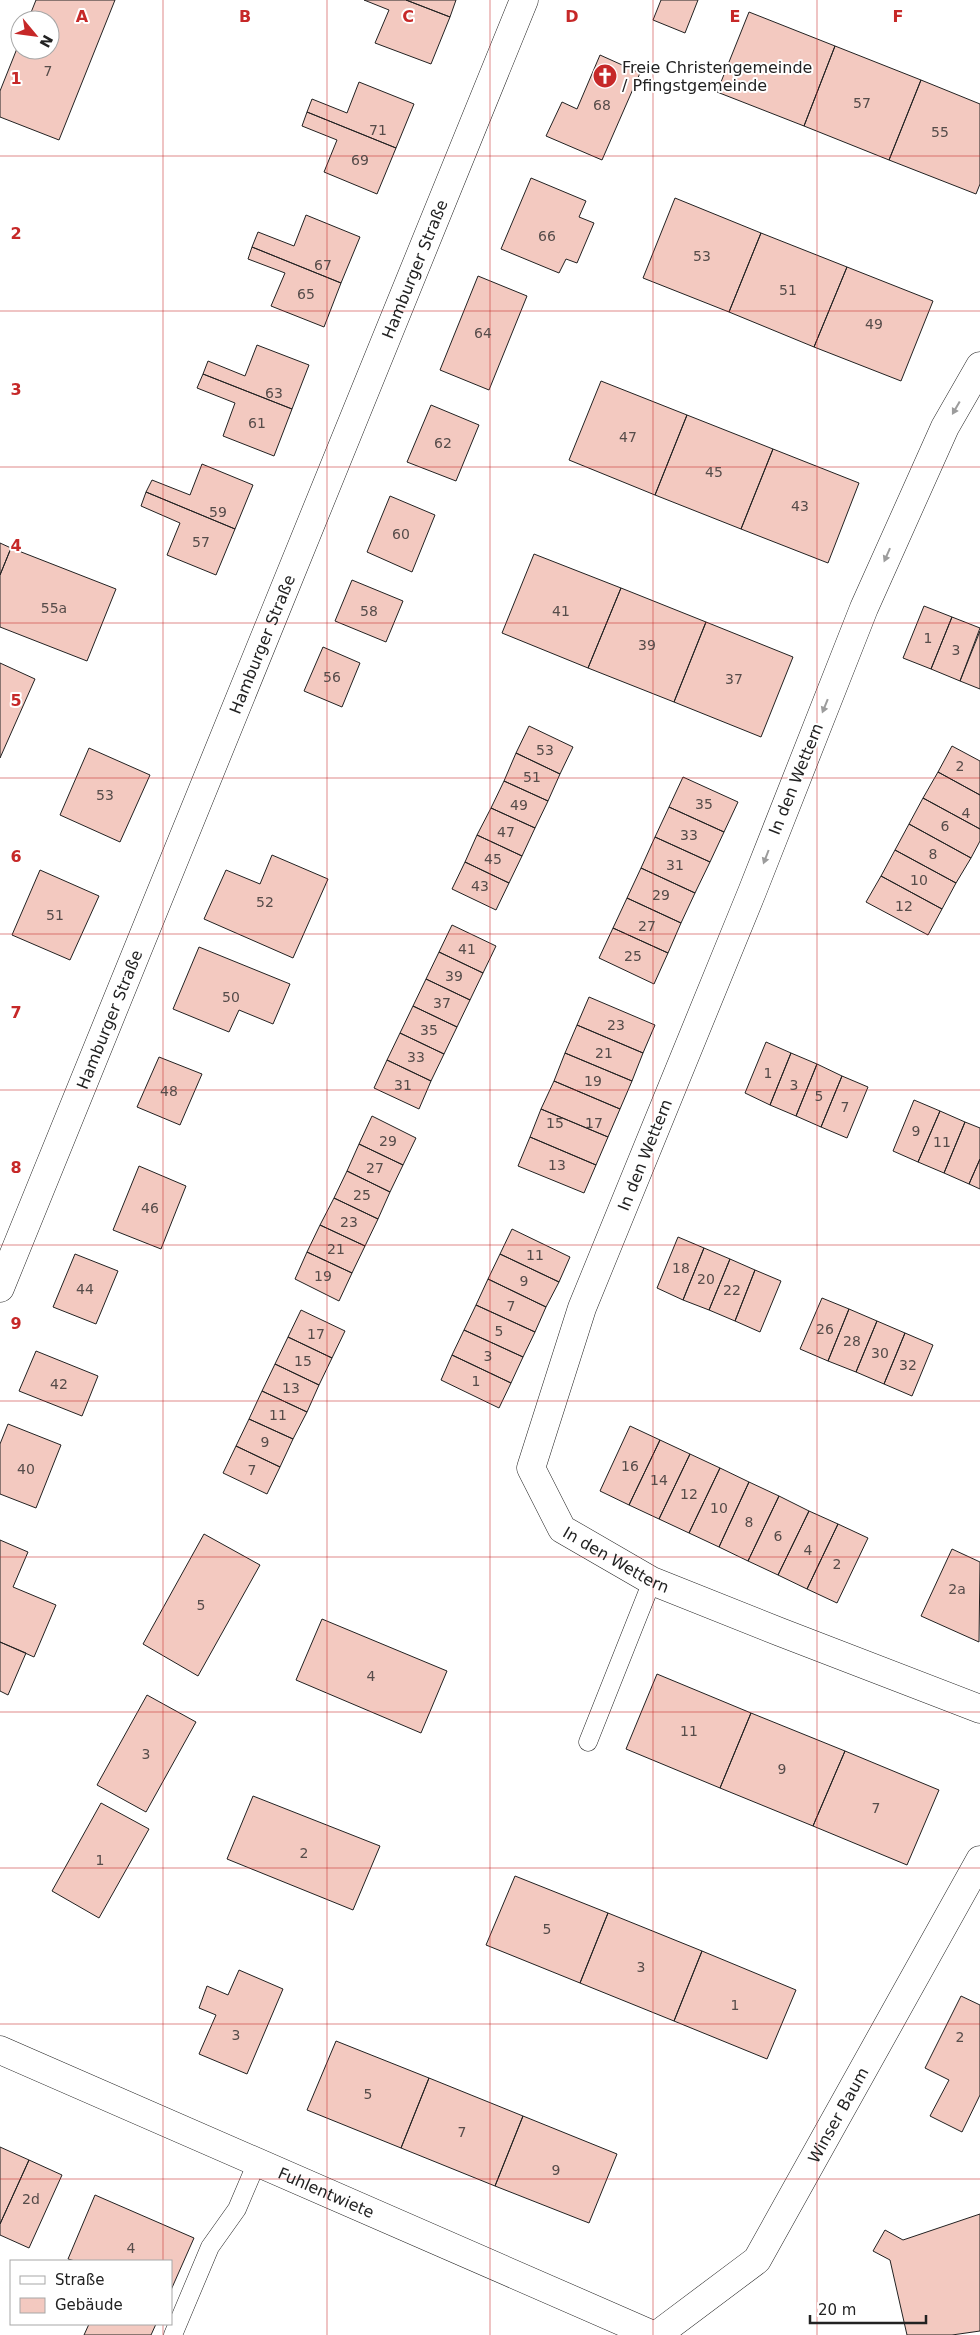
<svg xmlns="http://www.w3.org/2000/svg" width="980" height="2335" font-family="'DejaVu Sans',sans-serif">
<style>
.building{fill:#f3c9c0;stroke:#222}
.lines{fill:none;stroke-linecap:round;stroke-linejoin:round}
.service-casing{stroke:#222;stroke-width:19}
.minor-casing{stroke:#222;stroke-width:29}
.secondary-casing{stroke:#222;stroke-width:29}
.service{stroke:#fff;stroke-width:18}
.minor{stroke:#fff;stroke-width:28}
.secondary{stroke:#fff;stroke-width:28}
.oneway{fill:#9c9c9c}
.grid{fill:none;stroke:#c62828;stroke-width:1;stroke-opacity:0.55}
.labels{text-anchor:middle;dominant-baseline:central;stroke-width:4;stroke-linejoin:round;paint-order:stroke}
.number-label{font-size:14px;fill:#564c4a}
.poi-label{font-size:16px;fill:#222;stroke:#fff;text-anchor:start}
.street-label{font-size:16px;fill:#222;stroke:#fff}
.grid-label{font-size:16px;text-anchor:middle;font-weight:bold;fill:#c62828;stroke:#fff;stroke-width:4;stroke-linejoin:round;paint-order:stroke}
</style>
<rect width="100%" height="100%" fill="#fff"/>
<path class="building" d="M36,0H115L59,140L0,117V91L20,41V50H50V20H28Z
M364,0H406L450,17L431,64L375,43L389,10Z
M406,0H456L450,17Z
M661,0H698L685,33L653,20Z
M749,12L835,46L804,126L717,92Z
M835,46L921,80L889,160L804,126Z
M600,55L640,73L602,160L546,136L562,102L577,109Z
M921,80L980,104V184L976,194L889,160Z
M359,82L414,104L396,148L307,112L312,99L347,113Z
M307,112L396,148L377,194L324,172L337,140L302,126Z
M531,178L586,201L579,217L594,223L577,263L566,259L559,273L501,249Z
M675,198L761,233L729,312L643,278Z
M306,215L360,237L341,283L252,247L258,232L294,246Z
M761,233L847,267L814,347L729,312Z
M252,247L341,283L324,327L271,306L285,273L248,259Z
M847,267L933,301L901,381L814,347Z
M478,276L527,296L489,390L440,370Z
M257,345L309,365L292,409L203,374L208,361L245,376Z
M203,374L292,409L274,456L223,436L235,403L197,388Z
M601,381L687,415L655,495L569,460Z
M431,405L479,425L456,481L407,462Z
M687,415L773,449L741,529L655,495Z
M773,449L859,483L828,563L741,529Z
M202,464L253,485L235,529L146,492L152,480L190,495Z
M146,492L235,529L216,575L167,555L180,523L141,506Z
M390,496L435,515L412,572L367,552Z
M0,543L11,548L0,575Z
M11,548L116,589L87,661L0,627V575Z
M534,554L621,588L588,668L502,633Z
M352,580L403,601L386,642L335,621Z
M621,588L706,622L674,702L588,668Z
M924,606L952,617L931,669L903,658Z
M952,617L980,628L960,681L931,669Z
M706,622L793,657L761,737L674,702Z
M980,631V689L960,681Z
M323,647L360,663L342,707L304,691Z
M0,663L35,679L0,758Z
M529,726L573,747L560,774L516,753Z
M952,746L980,761V795L938,772Z
M89,748L150,775L120,842L60,815Z
M516,753L560,774L548,801L504,781Z
M938,772L980,795V829L923,798Z
M683,777L738,802L724,832L669,807Z
M504,781L548,801L535,828L491,808Z
M923,798L980,829V841L971,858L909,824Z
M669,807L724,832L710,862L655,837Z
M491,808L535,828L522,856L477,835Z
M909,824L971,858L956,883L895,850Z
M477,835L522,856L509,883L465,862Z
M655,837L710,862L695,893L641,868Z
M895,850L956,883L942,909L881,876Z
M272,855L328,879L293,958L204,919L226,870L260,884Z
M465,862L509,883L496,910L452,889Z
M641,868L695,893L681,923L627,898Z
M40,870L99,896L70,960L12,935Z
M881,876L942,909L928,935L866,902Z
M627,898L681,923L668,953L613,928Z
M452,925L496,946L483,973L439,952Z
M613,928L668,953L654,984L599,958Z
M199,947L290,984L273,1024L239,1010L229,1032L173,1009Z
M439,952L483,973L470,1000L426,979Z
M426,979L470,1000L457,1027L413,1006Z
M589,997L655,1025L643,1053L577,1025Z
M413,1006L457,1027L444,1054L400,1033Z
M577,1025L643,1053L632,1081L565,1053Z
M400,1033L444,1054L431,1081L387,1060Z
M766,1042L791,1053L770,1105L745,1093Z
M565,1053L632,1081L620,1109L554,1081Z
M791,1053L817,1064L796,1116L770,1105Z
M159,1057L202,1074L180,1125L137,1107Z
M387,1060L431,1081L419,1109L374,1088Z
M817,1064L842,1076L821,1127L796,1116Z
M842,1076L868,1087L847,1138L821,1127Z
M554,1081L620,1109L608,1137L541,1109Z
M914,1100L940,1111L918,1162L893,1151Z
M541,1109L608,1137L596,1165L530,1137Z
M940,1111L965,1122L944,1173L918,1162Z
M372,1116L416,1138L403,1165L359,1144Z
M965,1122L980,1128V1159L969,1184L944,1173Z
M530,1137L596,1165L584,1193L518,1166Z
M359,1144L403,1165L390,1192L347,1171Z
M980,1159V1189L969,1184Z
M139,1166L186,1186L161,1249L113,1230Z
M347,1171L390,1192L378,1219L334,1198Z
M334,1198L378,1219L365,1246L320,1225Z
M320,1225L365,1246L352,1273L307,1252Z
M512,1229L570,1257L559,1282L500,1254Z
M678,1237L704,1248L683,1300L657,1288Z
M704,1248L730,1259L709,1310L683,1300Z
M307,1252L352,1273L339,1301L295,1279Z
M75,1254L118,1271L96,1324L53,1307Z
M500,1254L559,1282L546,1307L488,1279Z
M730,1259L755,1270L735,1321L709,1310Z
M755,1270L781,1281L760,1332L735,1321Z
M488,1279L546,1307L535,1332L476,1305Z
M822,1298L849,1309L828,1361L800,1349Z
M476,1305L535,1332L523,1357L464,1330Z
M849,1309L877,1321L856,1372L828,1361Z
M301,1310L345,1331L332,1358L288,1337Z
M877,1321L905,1333L884,1384L856,1372Z
M464,1330L523,1357L511,1383L452,1355Z
M905,1333L933,1345L912,1396L884,1384Z
M288,1337L332,1358L319,1385L275,1364Z
M36,1351L98,1376L82,1416L19,1391Z
M452,1355L511,1383L499,1408L441,1380Z
M275,1364L319,1385L307,1412L262,1391Z
M262,1391L307,1412L293,1439L249,1419Z
M249,1419L293,1439L280,1467L236,1446Z
M8,1424L61,1445L36,1508L0,1494V1444Z
M630,1426L660,1440L629,1505L600,1491Z
M660,1440L690,1454L659,1519L629,1505Z
M236,1446L280,1467L267,1494L223,1473Z
M690,1454L720,1468L689,1533L659,1519Z
M720,1468L749,1482L719,1547L689,1533Z
M749,1482L779,1496L748,1561L719,1547Z
M779,1496L809,1511L778,1575L748,1561Z
M809,1511L838,1524L807,1589L778,1575Z
M838,1524L868,1538L837,1603L807,1589Z
M204,1534L260,1565L198,1676L143,1644Z
M0,1540L28,1552L13,1587L56,1605L34,1657L0,1642Z
M952,1549L980,1562L979,1642L921,1616Z
M322,1619L447,1671L421,1733L296,1680Z
M0,1642L26,1653L8,1695L0,1691Z
M657,1674L751,1713L720,1788L626,1749Z
M147,1695L196,1722L146,1812L97,1785Z
M751,1713L845,1751L813,1826L720,1788Z
M845,1751L939,1790L907,1865L813,1826Z
M253,1796L380,1846L353,1910L227,1859Z
M101,1803L149,1829L99,1918L52,1891Z
M515,1876L608,1913L580,1983L486,1945Z
M608,1913L702,1951L674,2021L580,1983Z
M702,1951L796,1990L767,2059L674,2021Z
M239,1970L283,1989L247,2074L199,2054L216,2015L199,2008L207,1986L228,1995Z
M961,1996L980,2005V2095L962,2132L930,2116L949,2080L925,2068Z
M336,2041L429,2078L401,2148L307,2110Z
M429,2078L523,2116L495,2186L401,2148Z
M523,2116L617,2154L589,2223L495,2186Z
M0,2147L29,2160L0,2224Z
M29,2160L62,2175L29,2248L0,2235V2224Z
M95,2195L194,2238L171,2290V2261H75L68,2259Z
M980,2214V2331L952,2335H907L890,2260L873,2251L885,2230L903,2240Z
M89,2324H156L151,2335H84Z"/>
<g class="lines">
<defs>
<path id="service" d="M588,1742L652,1581
M173,2335L210,2247L237,2209L257,2162"/>
<g id="minor">
<path id="s1" d="M980,366L945,427L864,608L752,892L582,1308L531,1468L562,1529L652,1581L780,1632L980,1709"/>
<path id="s2" d="M0,2050L653,2335"/>
<path id="s3" d="M657,2335L757,2260L980,1860"/>
</g>
<g id="secondary">
<path id="s4" d="M0,1288L524,0"/>
</g>
</defs>
<use href="#service" class="service-casing"/>
<use href="#minor" class="minor-casing"/>
<use href="#secondary" class="secondary-casing"/>
<use href="#service" class="service"/>
<use href="#minor" class="minor"/>
<use href="#secondary" class="secondary"/>
</g>
<defs><path id="oneway-solid" d="M-6-.8H1V-3.2L6.5 0L1 3.2V.8H-6Z" transform="scale(1.25)"/></defs>
<g class="oneway">
<use href="#oneway-solid" transform="translate(956 408) rotate(120)"/>
<use href="#oneway-solid" transform="translate(887 555) rotate(114)"/>
<use href="#oneway-solid" transform="translate(825 706) rotate(112)"/>
<use href="#oneway-solid" transform="translate(766 857) rotate(111)"/>
</g>
<path class="grid" d="M163,0V2261M327,0V2335M490,0V2335M653,0V2335M817,0V2335M0,156H980M0,311H980M0,467H980M0,623H980M0,778H980M0,934H980M0,1090H980M0,1245H980M0,1401H980M0,1557H980M0,1712H980M0,1868H980M0,2024H980M0,2179H980M163,2324V2335"/>
<defs>
<symbol id="church-disc" viewBox="-11 -11 22 22"><circle r="9.5" fill="#c62828" stroke="#fff"/><path d="M-1.2-6h2.4v3.5h3.3v2.4h-3.3V6h-2.4V-.1h-3.3v-2.4h3.3Z" fill="#fff"/></symbol>
</defs>
<g fill-rule="evenodd">
<use href="#church-disc" x="591" y="62" width="28" height="28"/>
</g>
<g class="labels">
<g class="number-label">
<text x="48" y="71">7</text>
<text x="862" y="103">57</text>
<text x="602" y="105">68</text>
<text x="378" y="130">71</text>
<text x="940" y="132">55</text>
<text x="360" y="160">69</text>
<text x="547" y="236">66</text>
<text x="702" y="256">53</text>
<text x="323" y="265">67</text>
<text x="788" y="290">51</text>
<text x="306" y="294">65</text>
<text x="874" y="324">49</text>
<text x="483" y="333">64</text>
<text x="274" y="393">63</text>
<text x="257" y="423">61</text>
<text x="628" y="437">47</text>
<text x="443" y="443">62</text>
<text x="714" y="472">45</text>
<text x="800" y="506">43</text>
<text x="218" y="512">59</text>
<text x="401" y="534">60</text>
<text x="201" y="542">57</text>
<text x="54" y="608">55a</text>
<text x="369" y="611">58</text>
<text x="561" y="611">41</text>
<text x="928" y="638">1</text>
<text x="647" y="645">39</text>
<text x="956" y="650">3</text>
<text x="332" y="677">56</text>
<text x="734" y="679">37</text>
<text x="545" y="750">53</text>
<text x="960" y="766">2</text>
<text x="532" y="777">51</text>
<text x="105" y="795">53</text>
<text x="704" y="804">35</text>
<text x="519" y="805">49</text>
<text x="966" y="813">4</text>
<text x="945" y="826">6</text>
<text x="506" y="832">47</text>
<text x="689" y="835">33</text>
<text x="933" y="854">8</text>
<text x="493" y="859">45</text>
<text x="675" y="865">31</text>
<text x="919" y="880">10</text>
<text x="480" y="886">43</text>
<text x="661" y="895">29</text>
<text x="265" y="902">52</text>
<text x="904" y="906">12</text>
<text x="55" y="915">51</text>
<text x="647" y="926">27</text>
<text x="467" y="949">41</text>
<text x="633" y="956">25</text>
<text x="454" y="976">39</text>
<text x="231" y="997">50</text>
<text x="442" y="1003">37</text>
<text x="616" y="1025">23</text>
<text x="429" y="1030">35</text>
<text x="604" y="1053">21</text>
<text x="416" y="1057">33</text>
<text x="768" y="1073">1</text>
<text x="593" y="1081">19</text>
<text x="403" y="1085">31</text>
<text x="794" y="1085">3</text>
<text x="169" y="1091">48</text>
<text x="819" y="1096">5</text>
<text x="845" y="1107">7</text>
<text x="555" y="1123">15</text>
<text x="594" y="1123">17</text>
<text x="916" y="1131">9</text>
<text x="388" y="1141">29</text>
<text x="942" y="1142">11</text>
<text x="557" y="1165">13</text>
<text x="375" y="1168">27</text>
<text x="362" y="1195">25</text>
<text x="150" y="1208">46</text>
<text x="349" y="1222">23</text>
<text x="336" y="1249">21</text>
<text x="535" y="1255">11</text>
<text x="681" y="1268">18</text>
<text x="323" y="1276">19</text>
<text x="706" y="1279">20</text>
<text x="524" y="1281">9</text>
<text x="85" y="1289">44</text>
<text x="732" y="1290">22</text>
<text x="511" y="1306">7</text>
<text x="825" y="1329">26</text>
<text x="499" y="1331">5</text>
<text x="316" y="1334">17</text>
<text x="852" y="1341">28</text>
<text x="880" y="1353">30</text>
<text x="488" y="1356">3</text>
<text x="303" y="1361">15</text>
<text x="908" y="1365">32</text>
<text x="476" y="1381">1</text>
<text x="59" y="1384">42</text>
<text x="291" y="1388">13</text>
<text x="278" y="1415">11</text>
<text x="265" y="1442">9</text>
<text x="630" y="1466">16</text>
<text x="26" y="1469">40</text>
<text x="252" y="1470">7</text>
<text x="659" y="1480">14</text>
<text x="689" y="1494">12</text>
<text x="719" y="1508">10</text>
<text x="749" y="1522">8</text>
<text x="778" y="1536">6</text>
<text x="808" y="1550">4</text>
<text x="837" y="1564">2</text>
<text x="957" y="1589">2a</text>
<text x="201" y="1605">5</text>
<text x="371" y="1676">4</text>
<text x="689" y="1731">11</text>
<text x="146" y="1754">3</text>
<text x="782" y="1769">9</text>
<text x="876" y="1808">7</text>
<text x="304" y="1853">2</text>
<text x="100" y="1860">1</text>
<text x="547" y="1929">5</text>
<text x="641" y="1967">3</text>
<text x="735" y="2005">1</text>
<text x="236" y="2035">3</text>
<text x="960" y="2037">2</text>
<text x="368" y="2094">5</text>
<text x="462" y="2132">7</text>
<text x="556" y="2170">9</text>
<text x="31" y="2199">2d</text>
<text x="131" y="2248">4</text>
</g>
<g class="poi-label">
<text x="622" y="67">Freie Christengemeinde<tspan x="622" dy="18">/ Pfingstgemeinde</tspan></text>
</g>
<g class="street-label">
<text stroke="none"><textPath href="#s4" startOffset="1100">Hamburger Straße</textPath></text>
<text stroke="none"><textPath href="#s4" startOffset="695">Hamburger Straße</textPath></text>
<text transform="translate(796 779) rotate(-68)">In den Wettern</text>
<text stroke="none"><textPath href="#s4" startOffset="290">Hamburger Straße</textPath></text>
<text transform="translate(645 1155) rotate(-68)">In den Wettern</text>
<text stroke="none"><textPath href="#s1" startOffset="1322">In den Wettern</textPath></text>
<text stroke="none"><textPath href="#s3" startOffset="291">Winser Baum</textPath></text>
<text stroke="none"><textPath href="#s2" startOffset="356">Fuhlentwiete</textPath></text>
</g>
</g>
<g class="grid-label">
<text x="82" y="22">A</text>
<text x="245" y="22">B</text>
<text x="408" y="22">C</text>
<text x="572" y="22">D</text>
<text x="735" y="22">E</text>
<text x="898" y="22">F</text>
<text x="16" y="84">1</text>
<text x="16" y="239">2</text>
<text x="16" y="395">3</text>
<text x="16" y="551">4</text>
<text x="16" y="706">5</text>
<text x="16" y="862">6</text>
<text x="16" y="1018">7</text>
<text x="16" y="1173">8</text>
<text x="16" y="1329">9</text>
</g>
<rect x="10" y="2260" width="162" height="65" fill="#ffffff" stroke="#a7a7a7"/>
<rect x="20" y="2276" width="25" height="8" fill="#ffffff" stroke="#a7a7a7"/>
<text x="55" y="2285" font-size="15" fill="#222222">Straße</text>
<rect x="20" y="2298" width="25" height="15" fill="#f3c9c0" stroke="#a7a7a7"/>
<text x="55" y="2310" font-size="15" fill="#222222">Gebäude</text>
<g transform="translate(35 35) rotate(119)"><circle r="24" fill="#ffffff" stroke="#a7a7a7"/>
<path d="M0-4L9 19L0 12L-9 19Z" fill="#c62828"/>
<text y="-8" font-size="14" font-weight="bold" text-anchor="middle" fill="#222222">N</text>
</g>
<path d="M810 2315v8h116v-8" fill="none" stroke="#222222" stroke-width="2.5"/>
<text x="818" y="2315" font-size="15" fill="#222222" stroke="#ffffff" stroke-width="4" paint-order="stroke">20 m</text>
</svg>
